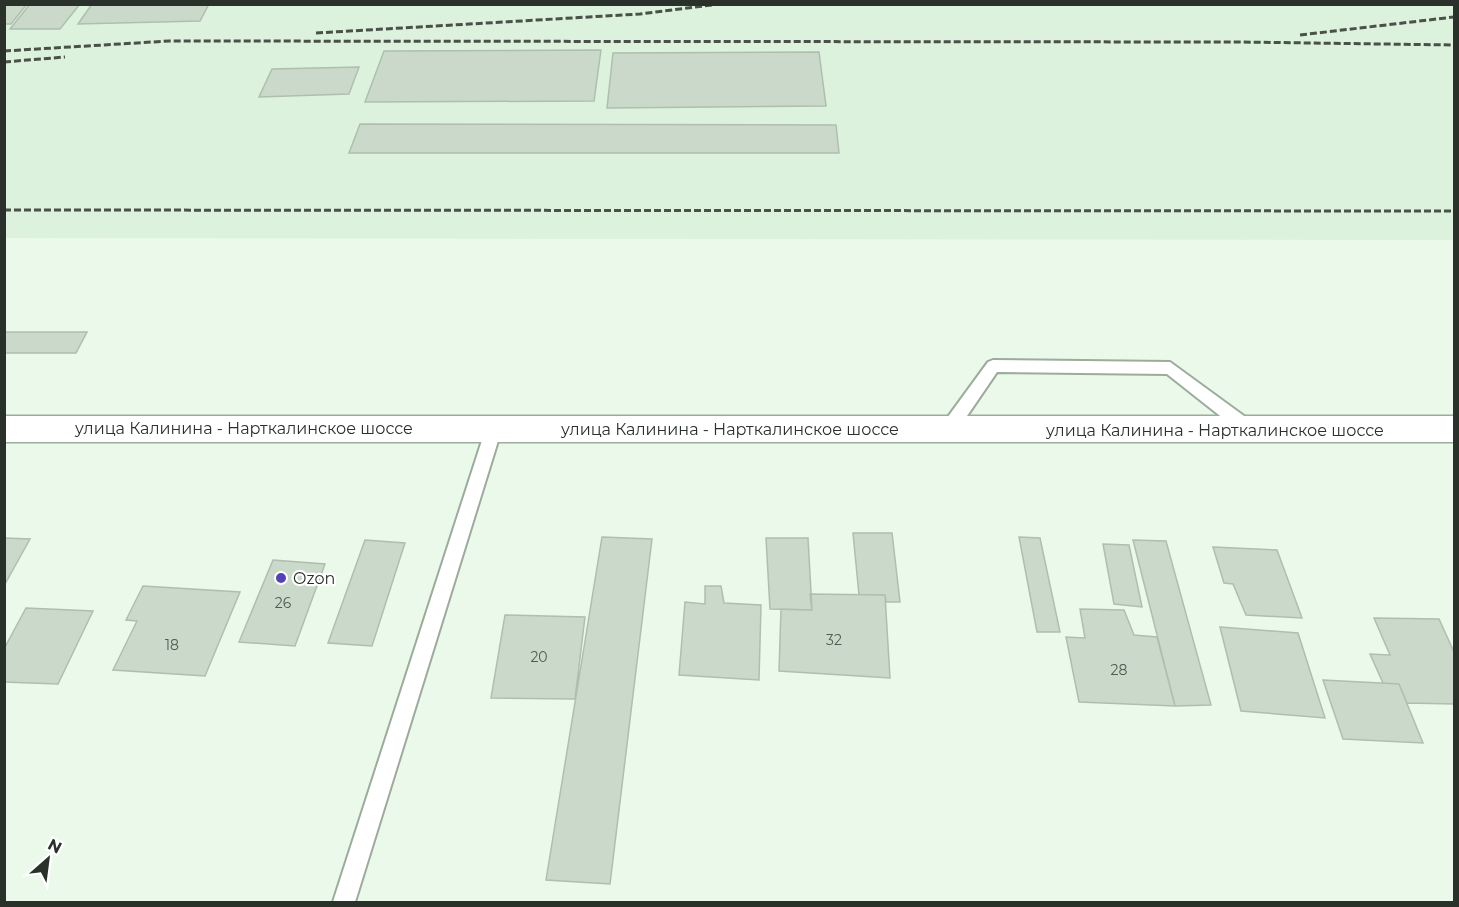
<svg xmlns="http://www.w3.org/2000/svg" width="1459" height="907" font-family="Montserrat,sans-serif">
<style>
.built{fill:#dcf2dc}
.building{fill:#cad9ca;stroke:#afbeaf;stroke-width:1.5}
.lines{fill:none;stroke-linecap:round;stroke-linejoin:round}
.lane-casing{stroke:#9cab9c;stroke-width:4}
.secondary-casing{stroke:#9cab9c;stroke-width:3}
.lane{fill:#fff;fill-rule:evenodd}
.secondary{fill:#fff;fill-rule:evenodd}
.rail{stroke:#495149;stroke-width:3;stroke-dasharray:7 3;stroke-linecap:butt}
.poi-dot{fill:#5741b9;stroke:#fff;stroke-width:2}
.labels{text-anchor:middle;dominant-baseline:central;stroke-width:4.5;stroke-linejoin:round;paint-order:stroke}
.number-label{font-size:14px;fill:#525a52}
.street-label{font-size:16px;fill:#2a302a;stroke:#fff}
.poi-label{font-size:16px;fill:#2a302a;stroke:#fff;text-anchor:start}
</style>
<rect width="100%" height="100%" fill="#eaf9ea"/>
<path class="built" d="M5,5H1454V240L5,238Z"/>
<path class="building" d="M4,4H27L11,24H4Z
M30,4H80L60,29H10Z
M92,4H209L200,21L78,24Z
M601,50L594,101L365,102L384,51Z
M819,52L826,106L607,108L613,53Z
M359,67L349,94L259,97L272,69Z
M360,124L836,125L839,153H349Z
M4,332H87L76,353H4Z
M853,533H892L900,602H886L885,595H859Z
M602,537L652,539L610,884L546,880Z
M1019,537L1040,538L1060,632H1037Z
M4,538L30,539L4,586Z
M766,538H808L812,610L770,609Z
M365,540L405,543L372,646L328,643Z
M1133,540L1166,541L1211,705L1175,706Z
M1103,544L1129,545L1142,607L1114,604Z
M1213,547L1277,550L1302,618L1246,615L1233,584L1224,583Z
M273,560L325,564L295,646L239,642Z
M143,586L240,592L205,676L113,670L137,621L126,620Z
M705,586H721L724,603L761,605L759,680L679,675L685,602L705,604Z
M810,594L885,595L890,678L779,671L781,609L812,610Z
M26,608L93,611L58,684L4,682V649Z
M1080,609L1124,610L1134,635L1157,637L1175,706L1079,702L1066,637L1085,638Z
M505,615L585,617L575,699L491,698Z
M1374,618L1439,619L1454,652V704L1407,703L1399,684L1383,683L1370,654L1390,655Z
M1220,627L1298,633L1325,718L1241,711Z
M1323,680L1399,684L1423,743L1343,739Z"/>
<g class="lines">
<defs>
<path id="lane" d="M993,360L1170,362L1255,424L1257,429L1255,434L1249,436L1243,434L1167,374L997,372L954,435L948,437L942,435L940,430L942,425L988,362Z
M494,421L500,423L502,428L355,902H333L486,428L488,423Z"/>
<path id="secondary" d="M4,416H1454V442H4Z"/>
</defs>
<use href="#lane" class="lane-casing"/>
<use href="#secondary" class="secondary-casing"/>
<use href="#lane" class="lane"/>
<use href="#secondary" class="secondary"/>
<path class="rail" d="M316,33L640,14L719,4
M1300,35L1454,17
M4,51L169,41L1239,42L1454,45
M4,62L65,57
M4,210L1454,211"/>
</g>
<circle class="poi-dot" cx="281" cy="578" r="6"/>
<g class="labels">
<g class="number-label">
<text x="283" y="603">26</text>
<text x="834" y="640">32</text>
<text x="172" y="645">18</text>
<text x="539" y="657">20</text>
<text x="1119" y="670">28</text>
</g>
<g class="street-label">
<text x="244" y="428">улица Калинина - Нарткалинское шоссе</text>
<text x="730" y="429">улица Калинина - Нарткалинское шоссе</text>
<text x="1215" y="430">улица Калинина - Нарткалинское шоссе</text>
</g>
<g class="poi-label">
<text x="293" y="578">Ozon</text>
</g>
</g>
<rect width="1459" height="907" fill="none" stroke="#2a302a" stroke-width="12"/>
<g transform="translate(48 859) rotate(28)" stroke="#ffffff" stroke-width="4.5" paint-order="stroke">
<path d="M0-4.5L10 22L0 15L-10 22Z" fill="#2a302a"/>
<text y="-9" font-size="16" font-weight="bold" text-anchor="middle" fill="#2a302a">N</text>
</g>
</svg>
